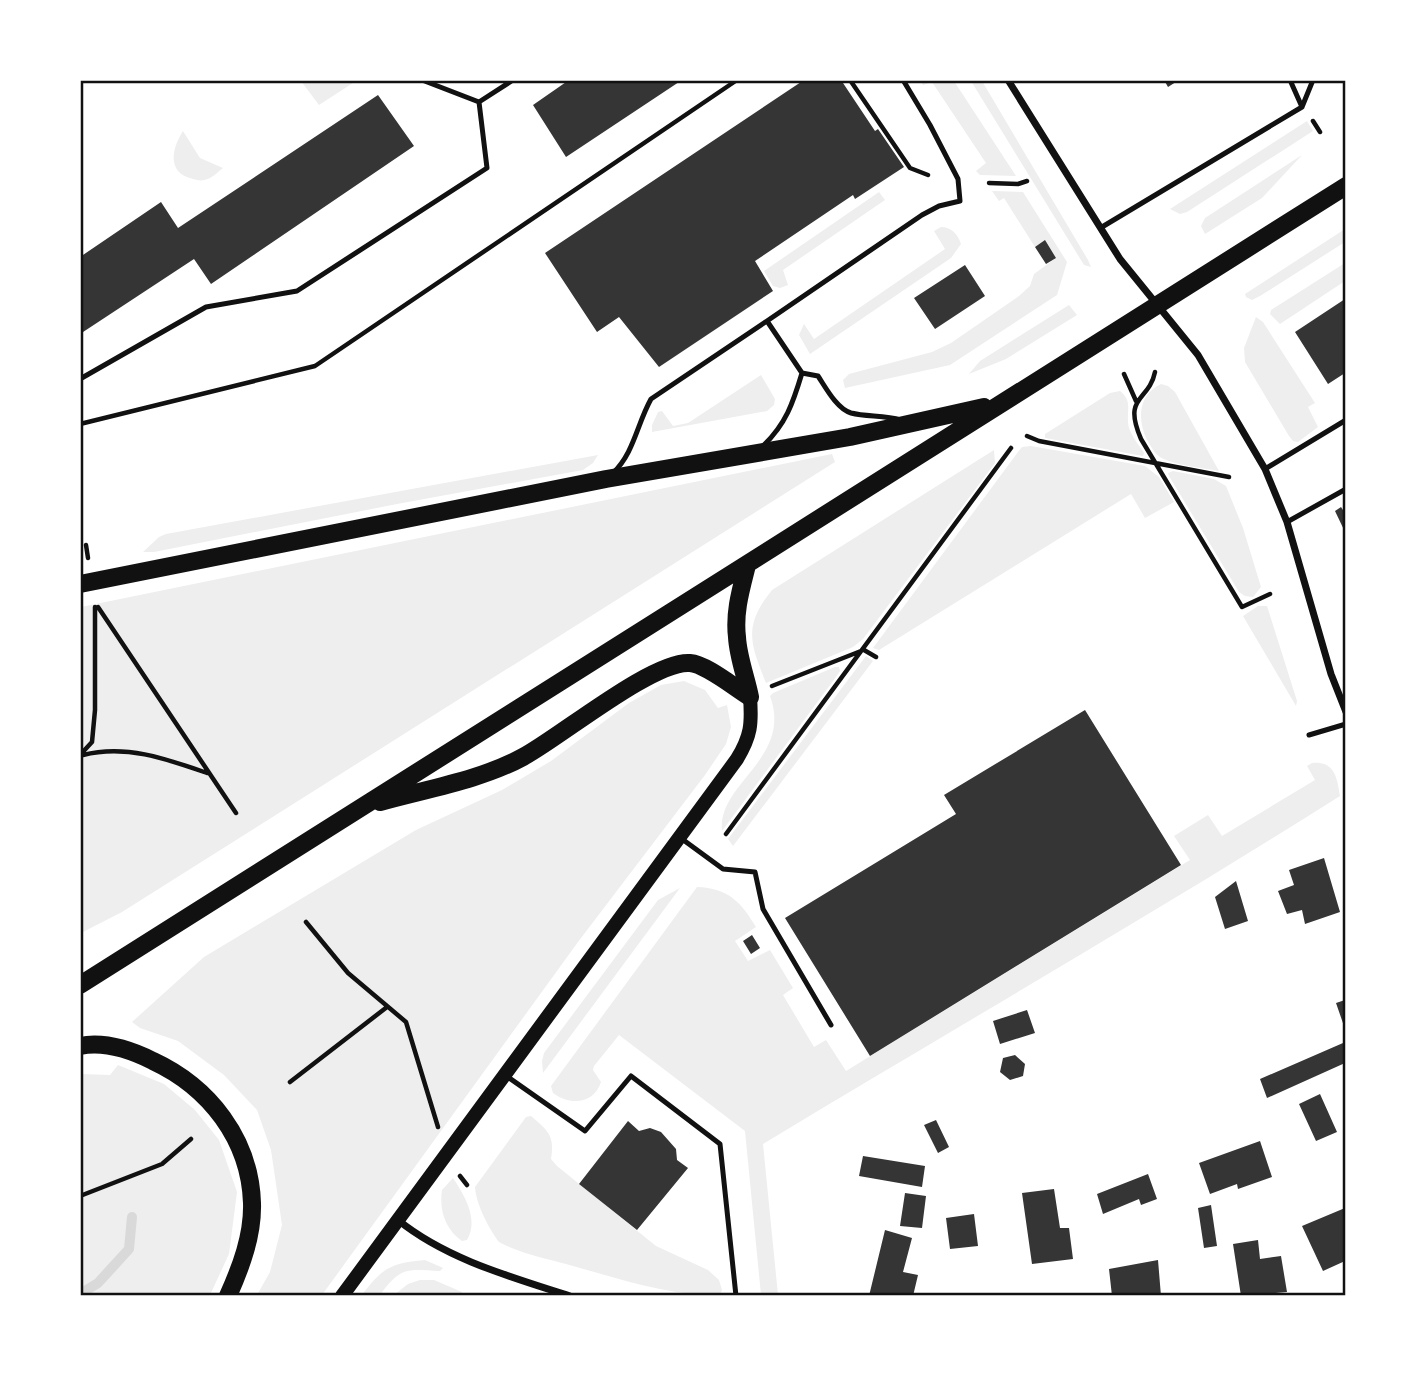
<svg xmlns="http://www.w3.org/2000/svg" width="1426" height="1376" font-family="'Golos Text',sans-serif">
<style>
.green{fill:#eee}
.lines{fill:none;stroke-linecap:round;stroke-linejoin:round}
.stream{stroke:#d9d9d9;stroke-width:10}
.building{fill:#353535}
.path{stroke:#111;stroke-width:4.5}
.service{stroke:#111;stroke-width:5}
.minor{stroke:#111;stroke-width:7}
.secondary{stroke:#111;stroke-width:14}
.primary{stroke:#111;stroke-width:18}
.neatline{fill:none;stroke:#111;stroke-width:2.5}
</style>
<rect width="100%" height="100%" fill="#fff"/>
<path class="green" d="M301,81H356L319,105Z
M920,81H954L1016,176L980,175L976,171L986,163L932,82L923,85Z
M971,81H982L1088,260L1091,267L1084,265Z
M1307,121L1313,131L1187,212L1180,214L1170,209Z
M183,131L200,158L223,168C219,171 214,176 210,178C204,181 199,181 193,179C167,173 171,150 183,131Z
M1302,155L1262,198L1205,234L1201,226L1205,218Z
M992,191L1023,192L1067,262L1057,295L950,365L845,388L843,380L849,374L932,352L951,343L1019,296L1030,286L1034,274L1056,258L1045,241L1035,247L1004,198L999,201Z
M879,192L885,200L783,270L788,285L780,288L773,286L764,271Z
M941,227C951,227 958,234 961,244L951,258L810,354L799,335L804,324L814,339L945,249L934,231Z
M1345,229V242L1260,296L1252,300L1246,297L1245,294Z
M1345,263V281L1280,324L1270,314L1271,310Z
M1069,305L1077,315L1006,359L969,374L980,361Z
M1256,317L1263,322L1315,403L1308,407L1318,427L1298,442L1293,441L1289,436L1245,362L1244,348Z
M761,375L775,399L774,405L767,411L652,432V425L658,412L662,411L673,426L688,423Z
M1161,384L1168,386L1175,392L1219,471C1203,468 1173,465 1160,457C1154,453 1151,446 1147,440C1137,419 1138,395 1161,384Z
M1120,391C1134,402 1125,412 1129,428C1132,437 1139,445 1144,453L1143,456L1045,438V434L1110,393Z
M1031,446L1145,466L1159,477L1174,502L1145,518L1131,494L879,650L873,648L1018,452L1022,447Z
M994,450L995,463L863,639L853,647L766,683C750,643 743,626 772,590Z
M832,454L835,462L122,912L81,933V607Z
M598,455L593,463L583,470L397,504L154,552H143L159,537L166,534Z
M1173,471L1214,479L1226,486L1243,528L1261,587L1253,597L1245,596L1239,592L1169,476L1168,473Z
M1258,606H1267L1297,701L1296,706L1243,616Z
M866,656L873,661L733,846L728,839Z
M835,667H839L840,671L833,681L722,831C717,783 793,759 770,696L773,693Z
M684,681L705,690L718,708L727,705L731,727L726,744L705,775L578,942L322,1295H257L270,1272L282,1225L271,1150L257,1110L224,1075L178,1041L140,1028L132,1022L204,957L416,830L502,790L551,761L629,703L661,685Z
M1312,763C1335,761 1337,778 1340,796C1150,916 955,1028 763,1144L778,1295H761L745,1131L619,1035L594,1066L593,1070L601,1082C594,1104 570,1106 553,1093L551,1086L697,887C728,888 741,902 756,927L735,941L748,961L770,950L793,988L783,995L814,1047L826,1040L846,1071L1190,860L1174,836L1208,815L1222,836L1315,780L1307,766Z
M680,888L543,1073L542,1061L544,1053L658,900Z
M118,1065L164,1084L195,1110L219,1140L237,1192L229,1254L210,1295L81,1296V1074L110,1075Z
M531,1116C548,1131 555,1135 551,1159L557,1166L656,1246L708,1270L719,1280L722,1290L720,1295C667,1296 617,1278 566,1264C545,1258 519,1253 499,1242C489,1229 476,1204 475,1187L526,1117Z
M453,1178C465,1196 479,1220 467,1240L462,1241C445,1229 439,1210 442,1190Z
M425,1260L443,1268L440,1271C408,1270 402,1265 380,1295H362C382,1268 391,1263 425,1260Z
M420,1280H434L462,1292L461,1295H394L408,1284Z"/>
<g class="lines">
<path class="stream" d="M80,1294L98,1283L129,1249L132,1217"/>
</g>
<path class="building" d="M569,80H682L566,157L533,105Z
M804,80H841L875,131L878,129L904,167L855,199L853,195L755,261L773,291L659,367L619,317L597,332L545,253Z
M1164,80H1179L1168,87Z
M378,95L414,146L211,284L194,259L80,334V257L161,202L178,228Z
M1045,240L1056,258L1046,264L1035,247Z
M965,265L985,296L935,329L914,298Z
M1345,299V373L1328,384L1295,332Z
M1341,507L1345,513V532L1335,511Z
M1085,710L1181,865L870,1056L785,918L956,814L944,795Z
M1324,858L1340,912L1305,924L1302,910L1287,914L1278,891L1294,885L1289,870Z
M1236,881L1248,921L1225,929L1215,897Z
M752,935L760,948L751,954L743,941Z
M1345,1000V1029L1336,1003Z
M1027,1010L1035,1033L1000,1044L993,1021Z
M1343,1043L1345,1063L1267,1098L1260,1079Z
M1015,1055L1025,1064L1023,1076L1010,1080L1000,1072L1003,1058Z
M1320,1094L1337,1132L1316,1141L1299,1104Z
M936,1120L949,1147L938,1153L924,1125Z
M628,1121L639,1131L650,1128L661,1132L676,1149L677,1160L688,1168L637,1230L579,1184Z
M1260,1141L1272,1177L1238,1189L1237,1184L1210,1194L1199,1163Z
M863,1156L925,1166L922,1187L859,1176Z
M1148,1174L1157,1199L1141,1205L1139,1199L1103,1214L1097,1194Z
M1054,1189L1060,1228H1069L1073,1259L1032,1264L1022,1193Z
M905,1193L926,1196L922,1228L900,1226Z
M1211,1205L1217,1246L1204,1248L1198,1208Z
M1345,1208V1261L1323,1271L1302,1226Z
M974,1214L978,1246L950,1249L946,1218Z
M885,1230L912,1238L903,1272L918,1275L913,1296H869Z
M1258,1240L1260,1259L1281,1256L1287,1292L1241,1296L1233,1244Z
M1158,1260L1161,1296H1112L1109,1269Z"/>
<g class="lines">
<path class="path" d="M850,80L910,168L928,175
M1313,121L1320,132
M989,183L1018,184L1027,181
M1155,372C1149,402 1122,395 1141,439L1242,607L1270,594
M1124,374L1136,401
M80,424L315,366L737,80
M1027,436L1039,441L1229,477
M86,545L88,558
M98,607L236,813
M864,650L876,657
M772,686L861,651
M80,755L92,742L95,710V607
M83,755C126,744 167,759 207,773
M726,834L1011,448
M306,922L348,973L406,1022L438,1127
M290,1082L387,1007
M460,1176L467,1185
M80,1196L162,1164L191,1139"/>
<path class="service" d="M422,80L479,102
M1290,80L1302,107
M1102,227L1302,107L1313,80
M80,379L206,307L297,291L487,168L479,102L513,80
M901,420C884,415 867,417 851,413C837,409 826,388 818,376L802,373L767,321L922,215L939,206L960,201L958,179L930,125L903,80
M763,446C786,424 793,403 802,373
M1265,469L1346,420
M613,473C634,453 637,424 651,399L767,321
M1287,522L1346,489
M1309,735L1346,724
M682,839L723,869L755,872L763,909L831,1025
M505,1075L585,1131L631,1076L720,1144L736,1296"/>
<path class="minor" d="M1008,80L1120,259L1198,355L1265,469L1287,522L1331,674L1346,712
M398,1220C446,1259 511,1277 570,1296"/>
<path class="secondary" d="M342,1296L737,759C751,736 752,724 750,697"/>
<path class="primary" d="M747,565C741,589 734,612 737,637C738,657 746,677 750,697
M80,584L606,479L850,437L984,407
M380,802C426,789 481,780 523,757C559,738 653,660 690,663C706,664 735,688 750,697
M80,985L1346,186
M80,1046C105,1041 131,1050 153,1061C209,1087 250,1139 252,1203C253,1235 241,1267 228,1296"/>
</g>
<rect width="1426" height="1376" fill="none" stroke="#ffffff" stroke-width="164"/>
<rect x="82" y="82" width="1262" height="1212" class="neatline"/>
</svg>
